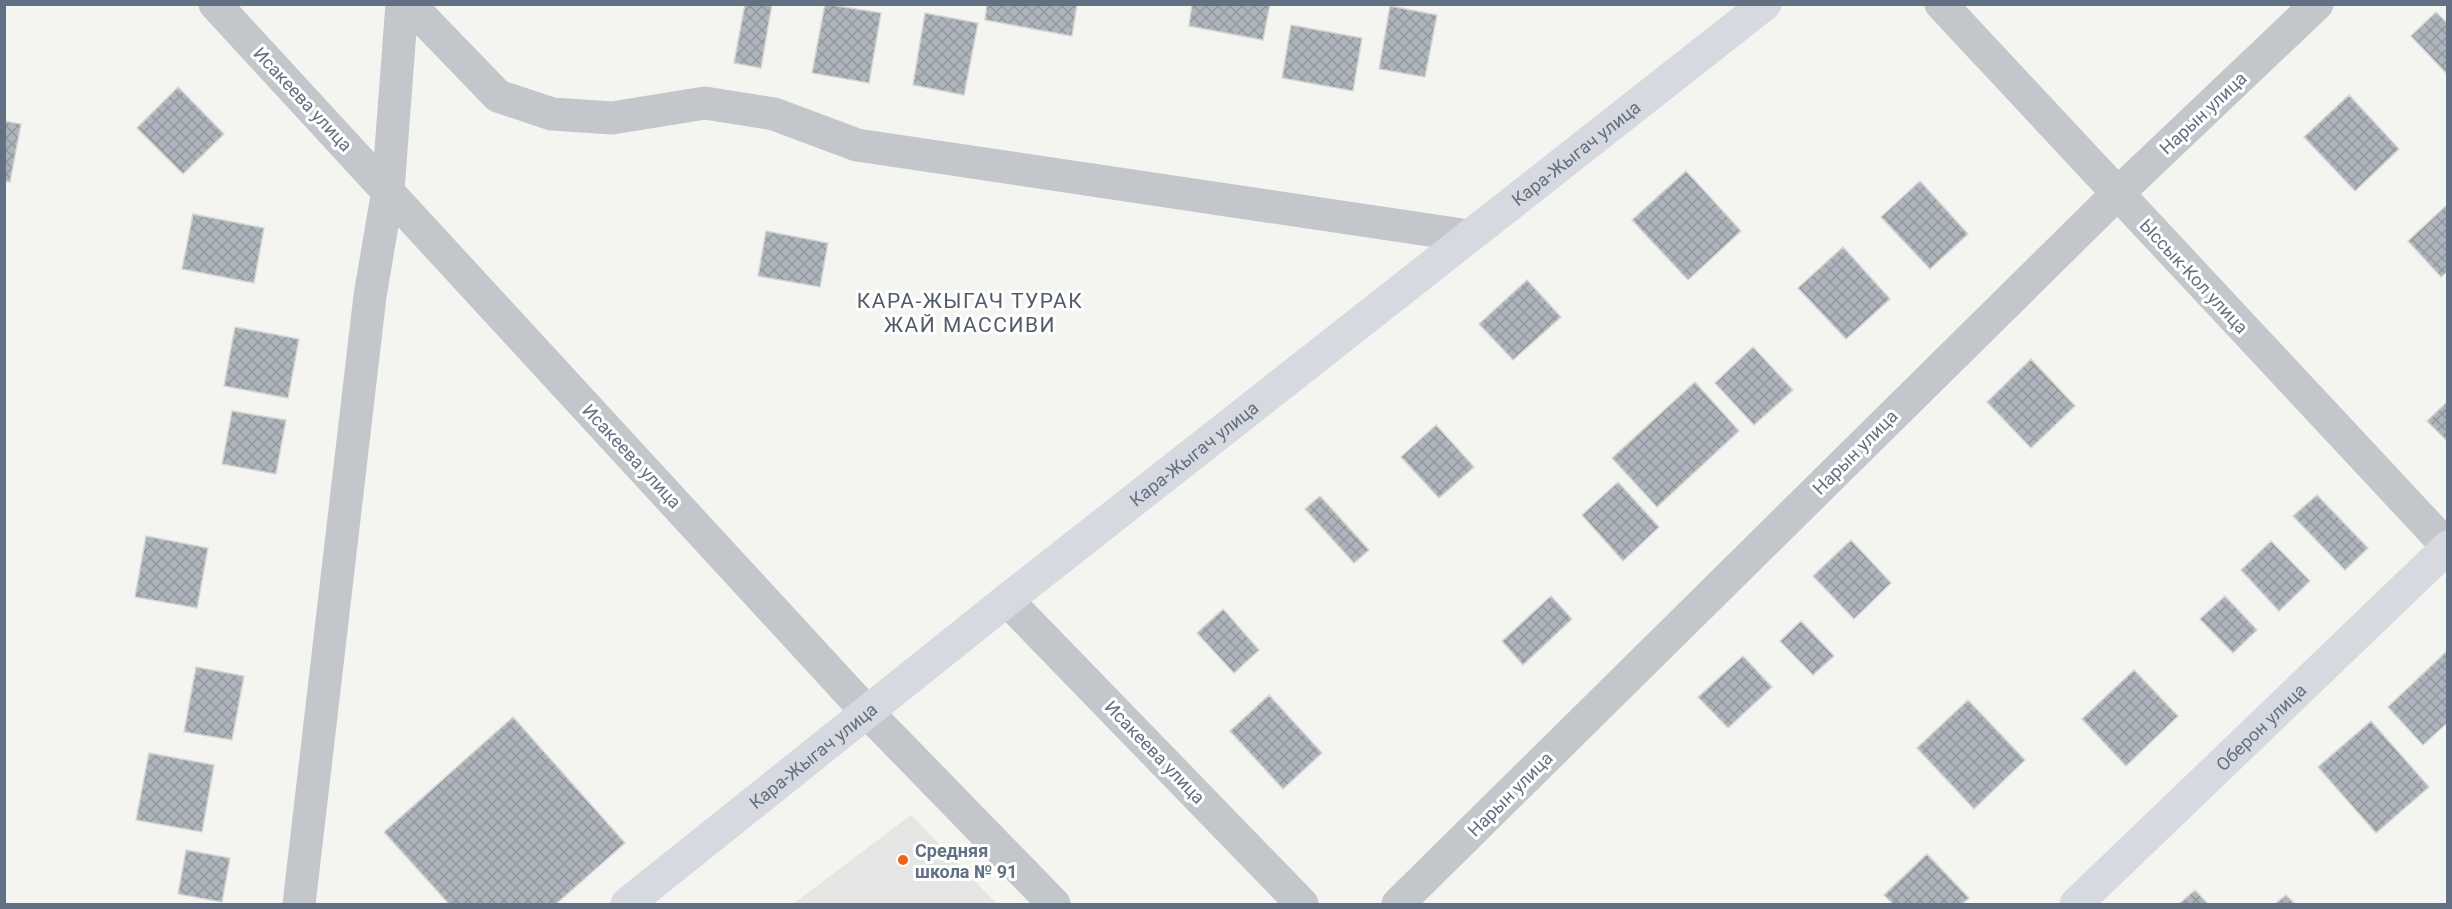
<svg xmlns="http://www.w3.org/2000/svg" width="2452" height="909" font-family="Roboto,sans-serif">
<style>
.built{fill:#e5e6e4}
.building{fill:url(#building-cross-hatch);stroke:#d5d6d3;stroke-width:1.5}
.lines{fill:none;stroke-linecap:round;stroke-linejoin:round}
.street{stroke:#c3c6ca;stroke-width:33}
.secondary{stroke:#d6d9df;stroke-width:33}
.poi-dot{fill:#f06215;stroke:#fff;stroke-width:2}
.labels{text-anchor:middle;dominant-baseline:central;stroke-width:6;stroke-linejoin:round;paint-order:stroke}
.street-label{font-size:18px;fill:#617083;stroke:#fff}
.poi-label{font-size:18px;font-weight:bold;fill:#617083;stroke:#fff;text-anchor:start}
.quarter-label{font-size:21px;letter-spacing:1.5px;fill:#505a68;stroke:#fff}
</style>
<defs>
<pattern id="building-cross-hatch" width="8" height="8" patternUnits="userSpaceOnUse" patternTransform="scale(1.5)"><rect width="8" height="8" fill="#aeb4bb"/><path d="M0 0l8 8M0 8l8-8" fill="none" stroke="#91979d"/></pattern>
</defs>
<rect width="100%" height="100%" fill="#f4f5f0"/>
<path class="built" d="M911,815L997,904H793Z"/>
<path class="building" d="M745,4H772L761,68L734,63Z
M825,4L881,13L869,83L812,73Z
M987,4H1077L1072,36L985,20Z
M1192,4H1270L1263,40L1189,26Z
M1390,6L1437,15L1425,77L1379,69Z
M2436,12L2448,24V75L2411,36Z
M925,13L978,23L964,95L913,85Z
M1291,25L1362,38L1353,91L1282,78Z
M178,87L224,134L183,174L137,128Z
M2349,95L2399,149L2355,191L2304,137Z
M4,121L21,124L10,182L4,181Z
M1686,171L1741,231L1688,280L1632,220Z
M1920,181L1968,234L1930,269L1881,217Z
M2448,204V271L2441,277L2408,241Z
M193,214L264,228L254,283L182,269Z
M766,231L828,243L820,287L758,276Z
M1843,247L1890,299L1846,339L1798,288Z
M1527,280L1561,317L1513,360L1479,324Z
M235,327L299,339L288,398L224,386Z
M1753,347L1793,390L1754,425L1715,383Z
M2031,359L2075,406L2031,448L1987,402Z
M1695,382L1739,431L1657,507L1612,458Z
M2448,401V442L2427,421Z
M232,411L286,420L276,474L222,464Z
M1436,425L1474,467L1439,498L1401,457Z
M1618,482L1659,527L1623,561L1582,515Z
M2317,495L2368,548L2345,570L2293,516Z
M1320,496L1369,550L1354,563L1305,509Z
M146,536L208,548L197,608L135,597Z
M1851,540L1891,583L1854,619L1813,576Z
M2271,541L2310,581L2279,611L2241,570Z
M1551,596L1572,619L1523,665L1502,641Z
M2225,596L2257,630L2233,653L2200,619Z
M1223,609L1259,650L1234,673L1197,633Z
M1801,621L1834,656L1813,675L1780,641Z
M2447,651L2448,722L2423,745L2388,707Z
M1743,656L1772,687L1728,728L1698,697Z
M196,667L244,676L232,740L184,732Z
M2134,670L2178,716L2126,766L2082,719Z
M1269,695L1322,753L1283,789L1230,731Z
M1968,700L2025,760L1974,809L1917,748Z
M513,717L625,843L556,904H449L384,832Z
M2371,721L2429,787L2376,833L2318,767Z
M149,753L214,765L202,832L136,820Z
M186,850L230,858L222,902L178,894Z
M1927,854L1969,898L1962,904H1893L1884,895Z
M2195,890L2208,904H2179Z
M2286,895L2295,904H2275Z"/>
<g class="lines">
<path class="street" d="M215,4L867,712L1054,904
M409,4L498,96L552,114L612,118L705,103L774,114L857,145L1469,236
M1941,4L2448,547
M1007,600L1302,904
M299,904L370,296L388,190L402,4
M1398,904L2117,194L2317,4"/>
<g class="secondary">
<path id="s1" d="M627,904L1007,600L1765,4"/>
<path id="s2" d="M2076,904L2448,547"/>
</g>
</g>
<circle class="poi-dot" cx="903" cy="860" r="6"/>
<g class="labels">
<g class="street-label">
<text transform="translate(303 99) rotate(47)">Исакеева улица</text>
<text transform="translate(2203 113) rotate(-43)">Нарын улица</text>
<text stroke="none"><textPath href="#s1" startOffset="1210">Кара-Жыгач улица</textPath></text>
<text transform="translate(2194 276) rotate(47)">Ыссык-Кол улица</text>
<text stroke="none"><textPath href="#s1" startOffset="724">Кара-Жыгач улица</textPath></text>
<text transform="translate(1855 452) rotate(-45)">Нарын улица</text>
<text transform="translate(632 456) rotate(47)">Исакеева улица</text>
<text stroke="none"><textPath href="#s2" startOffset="256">Оберон улица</textPath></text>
<text transform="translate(1155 752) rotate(46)">Исакеева улица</text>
<text stroke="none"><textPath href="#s1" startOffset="238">Кара-Жыгач улица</textPath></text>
<text transform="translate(1510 794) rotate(-45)">Нарын улица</text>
</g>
<g class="poi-label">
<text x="915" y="850">Средняя<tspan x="915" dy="21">школа № 91</tspan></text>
</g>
<g class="quarter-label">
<text x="970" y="301">КАРА-ЖЫГАЧ ТУРАК<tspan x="970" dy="24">ЖАЙ МАССИВИ</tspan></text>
</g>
</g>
<rect width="2452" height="909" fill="none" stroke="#617083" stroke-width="12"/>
</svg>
